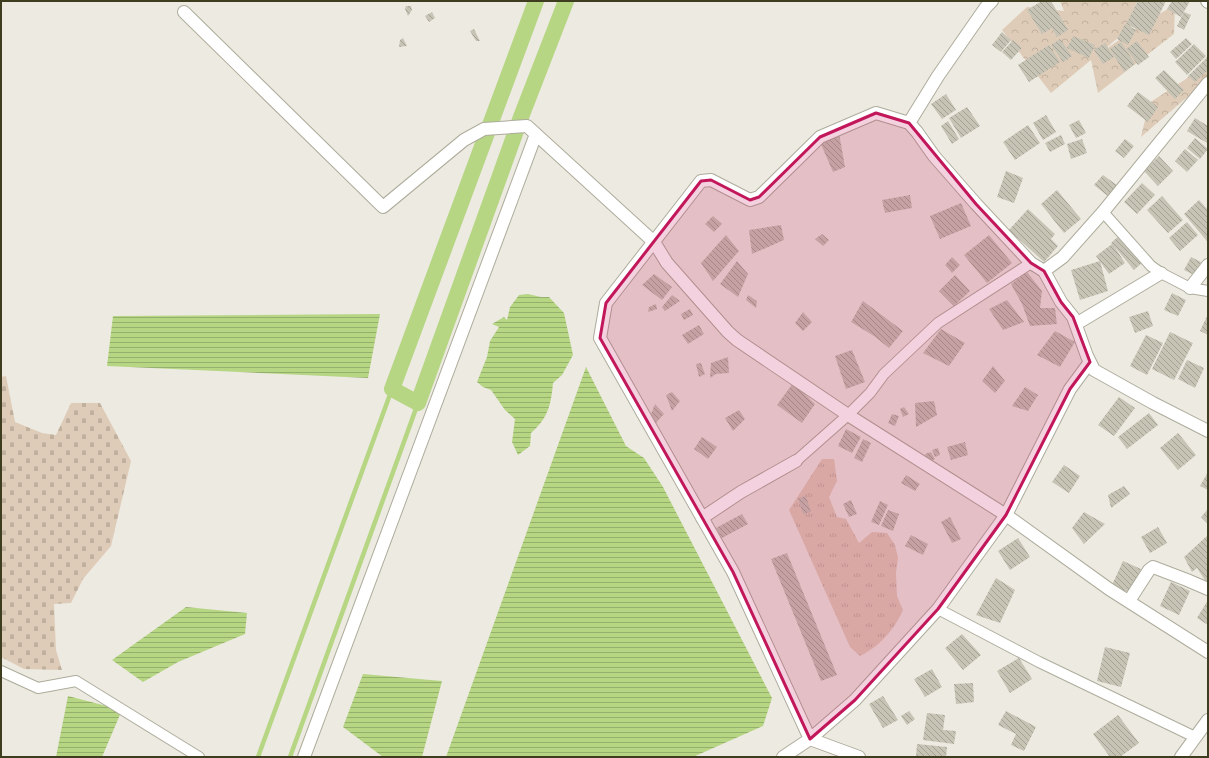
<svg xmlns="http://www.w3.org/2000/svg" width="1209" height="758" font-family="Ubuntu,sans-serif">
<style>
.grass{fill:url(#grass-tufts)}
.forest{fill:url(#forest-crowns)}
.cemetery{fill:url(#cemetery-stones)}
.water{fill:url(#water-rules)}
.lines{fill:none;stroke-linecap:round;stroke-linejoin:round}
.stream{stroke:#b6d684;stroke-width:4.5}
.canal{stroke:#b6d684;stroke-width:16}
.building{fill:url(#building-back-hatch)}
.service-casing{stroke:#aeac9c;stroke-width:12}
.minor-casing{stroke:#aeac9c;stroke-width:14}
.tertiary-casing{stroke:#aeac9c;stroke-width:14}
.service{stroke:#fff;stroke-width:10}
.minor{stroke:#fff;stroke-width:12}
.tertiary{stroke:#fff;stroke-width:12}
.marked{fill:#c2185b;fill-opacity:0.2;stroke:#c2185b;stroke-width:3;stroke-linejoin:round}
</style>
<defs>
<pattern id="grass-tufts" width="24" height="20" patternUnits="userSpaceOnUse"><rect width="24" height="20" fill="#dfccb8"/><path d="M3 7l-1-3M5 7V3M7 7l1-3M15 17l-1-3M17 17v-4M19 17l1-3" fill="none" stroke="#c0b09e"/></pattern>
<pattern id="forest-crowns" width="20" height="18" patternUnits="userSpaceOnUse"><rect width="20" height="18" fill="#dfccb8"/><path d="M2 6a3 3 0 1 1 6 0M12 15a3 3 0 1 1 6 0" fill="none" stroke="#c0b09e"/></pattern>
<pattern id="cemetery-stones" width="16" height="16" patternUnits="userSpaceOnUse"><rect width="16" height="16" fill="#dfccb8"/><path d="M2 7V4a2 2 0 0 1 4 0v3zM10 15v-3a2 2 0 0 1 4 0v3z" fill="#c0b09e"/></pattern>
<pattern id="water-rules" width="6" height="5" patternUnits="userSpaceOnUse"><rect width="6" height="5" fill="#b6d684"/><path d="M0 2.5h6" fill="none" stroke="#95af6c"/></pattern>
<pattern id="building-back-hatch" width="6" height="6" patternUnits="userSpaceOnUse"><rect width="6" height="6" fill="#c7c4b6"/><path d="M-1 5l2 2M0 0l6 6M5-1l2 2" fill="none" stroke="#a3a094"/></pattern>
</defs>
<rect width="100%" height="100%" fill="#edeae1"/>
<path class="grass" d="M822,459H834L837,481L829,497L837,517L846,519L859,543L872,532L887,533L895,545L898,558L896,573L897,596L903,610C895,629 879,647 860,656L850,647L789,510Z"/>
<path class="forest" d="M1060,1H1137L1134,24L1099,54L1145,22L1175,5L1174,34L1098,93L1091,60L1051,93L1002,30L1027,7L1064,11Z
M1208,56V79L1141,137L1149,103L1186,79Z"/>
<path class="cemetery" d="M6,376L15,422L42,433L56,435L71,403H100L131,461L111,546L83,579L71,603L54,604L56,650L62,670L24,669L1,657V377Z"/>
<path class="water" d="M528,294L541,297H549L564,313L573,355L562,375L553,383C551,405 548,418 531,433L530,446L518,455L512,442L515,419L505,410L491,390L483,387L477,382L487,357L490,341L499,327L492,324L504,317L507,320L510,307L519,295Z
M380,314L368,378L107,366L113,316Z
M586,367L626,446L644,458L663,487L772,698L763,726L693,757H446Z
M186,607L247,613L245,634L178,662L143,682L112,660Z
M363,674L442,681L422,757H383L343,727Z
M68,696L122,710L102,757H56Z"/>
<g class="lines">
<path class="stream" d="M258,757L392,389
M290,757L418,403"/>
<path class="canal" d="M536,1L392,389L418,403L521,117L566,1"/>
</g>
<path class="building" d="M1042,1H1051L1068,30L1057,37L1052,28L1042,34L1027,10Z
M1138,1H1166L1149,35L1126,24Z
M1172,1H1190L1181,17L1167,9Z
M406,6H411L412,10L408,16L405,9Z
M432,12L435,18L429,22L425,16Z
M1184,12L1191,15L1184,30L1177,26Z
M1125,24L1136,30L1128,45L1117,39Z
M474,29L480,41H476L470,31Z
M1002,32L1011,40L1001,52L992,45Z
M1073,36L1095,45L1089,58L1067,48Z
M403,38L407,46L399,47L400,40Z
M1186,38L1192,44L1176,59L1170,52Z
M1060,39L1072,56L1063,62L1051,45Z
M1013,40L1022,48L1011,60L1002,52Z
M1137,41L1149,57L1138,65L1126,49Z
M1121,42L1135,64L1124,72L1110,49Z
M1105,43L1114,57L1103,64L1094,50Z
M1194,44L1206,56L1187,75L1175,62Z
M1049,45L1060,62L1029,82L1018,65Z
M1207,58L1208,59V70L1195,82L1188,76Z
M1164,70L1184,90L1175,99L1155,78Z
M1138,92L1158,107L1148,122L1127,106Z
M946,94L956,110L942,119L931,104Z
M967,107L980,126L961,138L949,118Z
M1046,115L1056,132L1043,140L1033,123Z
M1195,118L1208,126L1207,143L1187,131Z
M1079,120L1086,133L1076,138L1069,125Z
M948,121L959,139L952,144L941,126Z
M1028,125L1040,143L1015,160L1003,142Z
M839,133L845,167L833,172L820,142Z
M1061,135L1065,144L1050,152L1045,143Z
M1195,138L1208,149L1200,159L1187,148Z
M1082,139L1087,153L1071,159L1067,144Z
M1125,139L1134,146L1124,158L1115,151Z
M1185,149L1198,160L1187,172L1175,161Z
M1159,156L1173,171L1158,186L1144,171Z
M1006,171L1023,178L1014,203L997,197Z
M1103,175L1118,186L1109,197L1094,185Z
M1142,183L1155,195L1137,214L1124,202Z
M1057,190L1081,219L1064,233L1041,204Z
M910,195L912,208L885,213L882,200Z
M1162,196L1183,220L1168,233L1147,210Z
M1199,200L1208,210L1207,241L1184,214Z
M961,203L971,226L940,239L930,216Z
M1028,209L1055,234L1051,239L1058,246L1044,262L1009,230Z
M713,216L722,224L714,232L705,224Z
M1187,222L1198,235L1180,251L1169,238Z
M781,225L784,240L752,254L749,230Z
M822,234L829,240L823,246L815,239Z
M1121,234L1144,261L1134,270L1114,246L1125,263L1109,274L1096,256L1112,244L1111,243Z
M726,235L739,251L713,281L701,263Z
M989,235L1012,263L987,283L964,255Z
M952,257L960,265L952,273L945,265Z
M1191,257L1201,262L1194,275L1184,270Z
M737,261L748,274L738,297L720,284Z
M1100,261L1108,291L1080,300L1071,270Z
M1027,272L1042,291L1040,308H1055L1057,324L1030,326L1022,304L1011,284Z
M654,274L672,287L662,300L642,285Z
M955,275L970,291L954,306L939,291Z
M1172,293L1186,300L1178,316L1164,310Z
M672,295L680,301L665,311L662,307Z
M748,295L757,301L756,308L746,300Z
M1007,300L1024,322L1003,330L989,309Z
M863,301L903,331L889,348L874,336L851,322Z
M656,304L657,309L648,312L649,307Z
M690,309L693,315L684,320L681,314Z
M1148,311L1153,326L1135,333L1129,317Z
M803,312L812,322L803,331L795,323Z
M1208,314V335L1200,331Z
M699,325L704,334L688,344L682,335Z
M941,329L965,343L949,366L923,353Z
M1055,331L1075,342L1060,367L1037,355Z
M1170,332L1193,343L1174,380L1152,369Z
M1146,335L1163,343L1147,375L1130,366Z
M852,350L865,382L846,389L835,356Z
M728,357L729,373L716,374L710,378L711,363Z
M1187,360L1204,368L1195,388L1178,379Z
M701,363L705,374L699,377L696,364Z
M993,366L1005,381L995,393L982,381Z
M793,383L815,404L802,423L777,405Z
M1025,387L1038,395L1028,411L1012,406Z
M672,392L680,401L672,411L666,395Z
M1119,397L1135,408L1114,436L1098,425Z
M934,401L937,415L916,427L915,403Z
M655,404L664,414L656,423L651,414Z
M904,407L909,414L903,417L900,409Z
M739,410L745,419L733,431L725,418Z
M1149,413L1158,425L1127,449L1118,437Z
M892,414L899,416L895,426L888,423Z
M846,429L861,437L852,453L838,446Z
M1178,433L1196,455L1178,470L1160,448Z
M702,437L717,447L708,459L694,449Z
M863,439L871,443L862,462L854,458Z
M965,442L968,455L951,460L947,447Z
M938,448L940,455L935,457L932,450Z
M931,452L935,459L928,462L925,454Z
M1064,465L1080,476L1069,493L1052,482Z
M1208,472V490L1200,486Z
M906,475L920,484L915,491L901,483Z
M1124,486L1130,494L1111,508L1108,495Z
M806,496L811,512L803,514L798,498Z
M851,500L857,514L849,517L843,504Z
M880,501L888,505L879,525L871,522Z
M1208,509V524L1201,517Z
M888,510L899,514L893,531L881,526Z
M1084,512L1105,524L1084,544L1072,528Z
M742,514L748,524L722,538L716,528Z
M950,517L961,539L952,543L941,522Z
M1158,527L1167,543L1150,553L1141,537Z
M911,535L928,544L923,555L905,546Z
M1208,535V585L1197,568L1192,572L1184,557Z
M1018,538L1030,557L1010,570L998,551Z
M787,553L837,675L821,681L771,559Z
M1123,561L1141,569L1130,593L1112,585Z
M996,578L1015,590L1000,623L976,615Z
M1171,582L1190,591L1179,615L1160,606Z
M1208,600V625L1197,618Z
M962,634L981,655L963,670L945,648Z
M1105,647L1130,653L1121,687L1097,681Z
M1019,658L1032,679L1010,693L997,671Z
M932,669L942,687L925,697L914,679Z
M973,683L974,702L956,704L954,684Z
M883,696L898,720L883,728L869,704Z
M909,711L915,719L907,725L901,716Z
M1006,711L1036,727L1024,751L1011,745L1016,734L998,725Z
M927,713L945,715L943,730L956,731L954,744L923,740Z
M1118,715L1139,743L1120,757H1110L1093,734Z
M917,744L947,747L946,757H916Z"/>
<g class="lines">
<defs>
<path id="service" d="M1103,212L1151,266L1161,273L1190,288L1208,291
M796,461L848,415L870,393L884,374L938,323L1031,263
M938,609L1039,662L1195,737
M1,671L38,688L76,681L199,757"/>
<path id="minor" d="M1207,1L1208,2
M184,12L383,207L464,140L484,129L527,126L654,242L667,263L728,332L737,340L848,415L1006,515L1109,589L1208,652
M909,123L917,132L934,156L976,204L1031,263L1044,271L1061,302L1073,317L1087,356L1094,370L1153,403L1208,431
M1044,271L1063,257L1103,212L1208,83
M1190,288L1208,265
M1076,324L1161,273
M702,518L741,492L796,461
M1129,601L1149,570L1153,567L1187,580L1208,589
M304,757C382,549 458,341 536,134
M783,757L810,739L855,700L938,609L1006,515L1070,389L1090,362
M859,757L810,739L733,572L600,338L606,303L701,181L711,180L750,200L759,197L820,137L876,113L909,123L938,76L986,7L992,1"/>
<path id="tertiary" d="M1181,757L1208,720"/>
</defs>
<use href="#service" class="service-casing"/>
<use href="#minor" class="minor-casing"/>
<use href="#tertiary" class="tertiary-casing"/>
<use href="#service" class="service"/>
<use href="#minor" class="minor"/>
<use href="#tertiary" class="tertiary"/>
</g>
<path class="marked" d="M876,113L909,123L976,204L1031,263L1044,271L1061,302L1073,317L1090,362L1070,389L1006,515L938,609L855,700L810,739L733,572L600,338L606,303L701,181L711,180L750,200L759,197L820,137Z"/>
<rect width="1209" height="758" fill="none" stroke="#3e3d20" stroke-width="4"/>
</svg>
